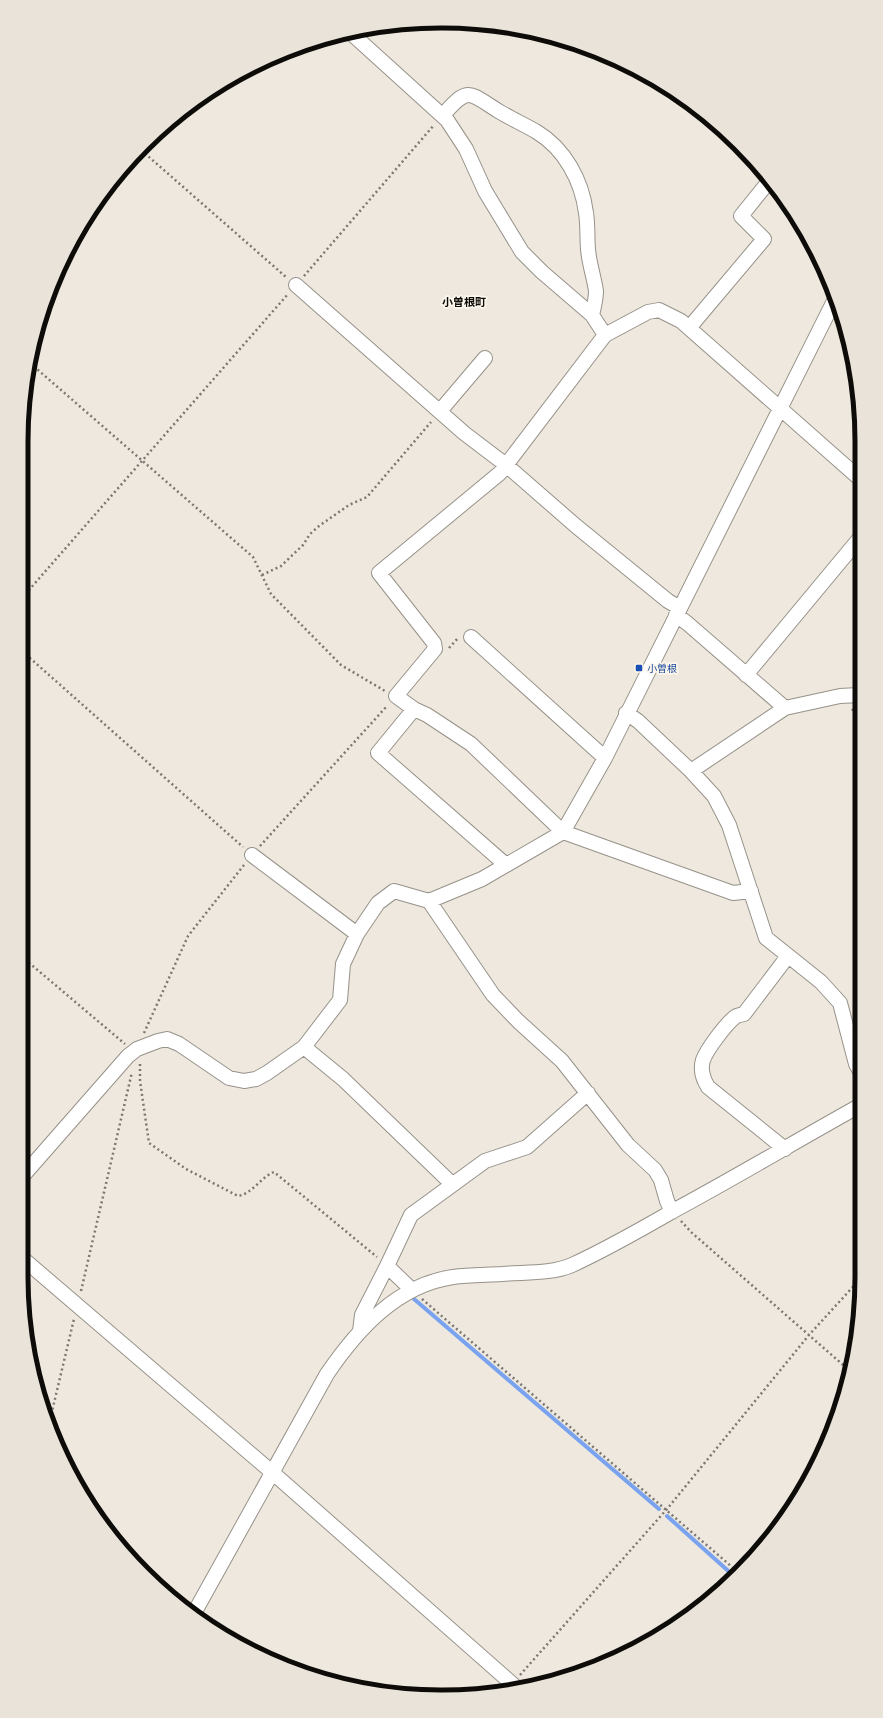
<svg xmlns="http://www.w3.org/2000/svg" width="883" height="1718" font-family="Mulish,'Noto Sans JP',sans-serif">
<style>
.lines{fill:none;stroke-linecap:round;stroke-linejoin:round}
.stream{stroke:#79a2ef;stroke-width:4}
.minor-casing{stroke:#979289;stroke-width:16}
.path{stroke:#7b7771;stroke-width:2.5;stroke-dasharray:2 3;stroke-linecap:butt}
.minor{stroke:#fff;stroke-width:14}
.transit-dot{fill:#1a4fb4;stroke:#fcf6ec;stroke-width:1.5}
.labels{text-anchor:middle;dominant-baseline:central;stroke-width:3.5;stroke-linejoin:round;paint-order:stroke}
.transit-label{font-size:10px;fill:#164399;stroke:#fcf6ec;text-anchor:start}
.neighbourhood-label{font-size:11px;font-weight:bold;fill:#0e0c09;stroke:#fcf6ec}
.rim{fill:none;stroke:#0e0c09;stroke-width:5}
</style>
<rect width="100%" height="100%" fill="#eee8df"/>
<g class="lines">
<path class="stream" d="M414,1299L659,1509
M667,1516L735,1577"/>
<defs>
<path id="minor" d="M351,33L447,120L466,149L485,191L522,252L542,272L592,315L605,335
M443,115C469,85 469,93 500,112C512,119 525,125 537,132C565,149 582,181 586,213C588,225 587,237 588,249C589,263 594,277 596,291C596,299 594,307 592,315
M296,285L464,433L506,465L576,526L668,601L680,608
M689,328L764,239L741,216L770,180
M440,411L485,358
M676,615L687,623L785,708
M471,637L605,758
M746,675L859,539
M414,709L378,753L506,865
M626,713L638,721L691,771L714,796L729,825L766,938L821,982L840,1003L856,1064L860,1071
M691,771L785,708L840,696L859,695
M252,855L357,934
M751,891L733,893L563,832L471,744L427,715L414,709L396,696L435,649L434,643L379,573L500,473L605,335L648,312L659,310L681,321L859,478
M429,901L493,995L518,1021L562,1061L628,1145L655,1170L661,1180L667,1201L672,1212
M304,1047L343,1079L452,1184
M785,1149L708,1087C703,1079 700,1070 703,1060C707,1049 726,1024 735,1017C737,1015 741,1015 744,1014L788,956
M21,1178L128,1056L137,1049L158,1041L167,1039L179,1044L229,1078L244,1081L256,1079L267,1073L304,1047L340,1000L343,964L357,934L378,903L394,891L429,901L482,879L563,832L605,758L835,299
M21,1257L273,1473L517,1688
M412,1290L387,1266L411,1215L485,1161L527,1147L588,1093
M360,1331L362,1315L387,1266
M193,1615L327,1374C357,1330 397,1285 453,1277C469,1275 486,1275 502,1274C524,1272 552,1274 572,1265C607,1249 640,1230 673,1211C736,1177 798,1140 861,1105"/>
</defs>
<use href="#minor" class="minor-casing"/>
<path class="path" d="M141,150L286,277
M304,276L434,125
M30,363L253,557L271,594L341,665L385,691
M262,575L281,566L303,545L310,534L319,526L349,505L367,497L431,422
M22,598L288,294
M449,648L458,638
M22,651L243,847
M852,709L859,718
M260,846L387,706
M21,956L125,1044
M144,1033L188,936L244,865
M140,1064V1081L149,1143L186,1169L238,1196C252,1194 261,1177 274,1172L377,1257
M681,1221L691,1232L850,1371
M81,1291L132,1072
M422,1299L739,1573
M49,1424L74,1319
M520,1675L667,1509L809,1335L861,1278"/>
<use href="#minor" class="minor"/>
</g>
<rect class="transit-dot" x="635" y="664" width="8" height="8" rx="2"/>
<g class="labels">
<g class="transit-label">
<text x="647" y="668">小曽根</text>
</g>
<g class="neighbourhood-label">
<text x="464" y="302">小曽根町</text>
</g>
</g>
<path d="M0 0H883V1718H0ZM441 28H442A413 413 0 0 1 855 441V1277A413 413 0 0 1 442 1690H441A413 413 0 0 1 28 1277V441A413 413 0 0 1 441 28Z" fill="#e9e3da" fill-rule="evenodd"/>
<path class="rim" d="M441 28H442A413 413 0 0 1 855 441V1277A413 413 0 0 1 442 1690H441A413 413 0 0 1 28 1277V441A413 413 0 0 1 441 28Z"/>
</svg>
